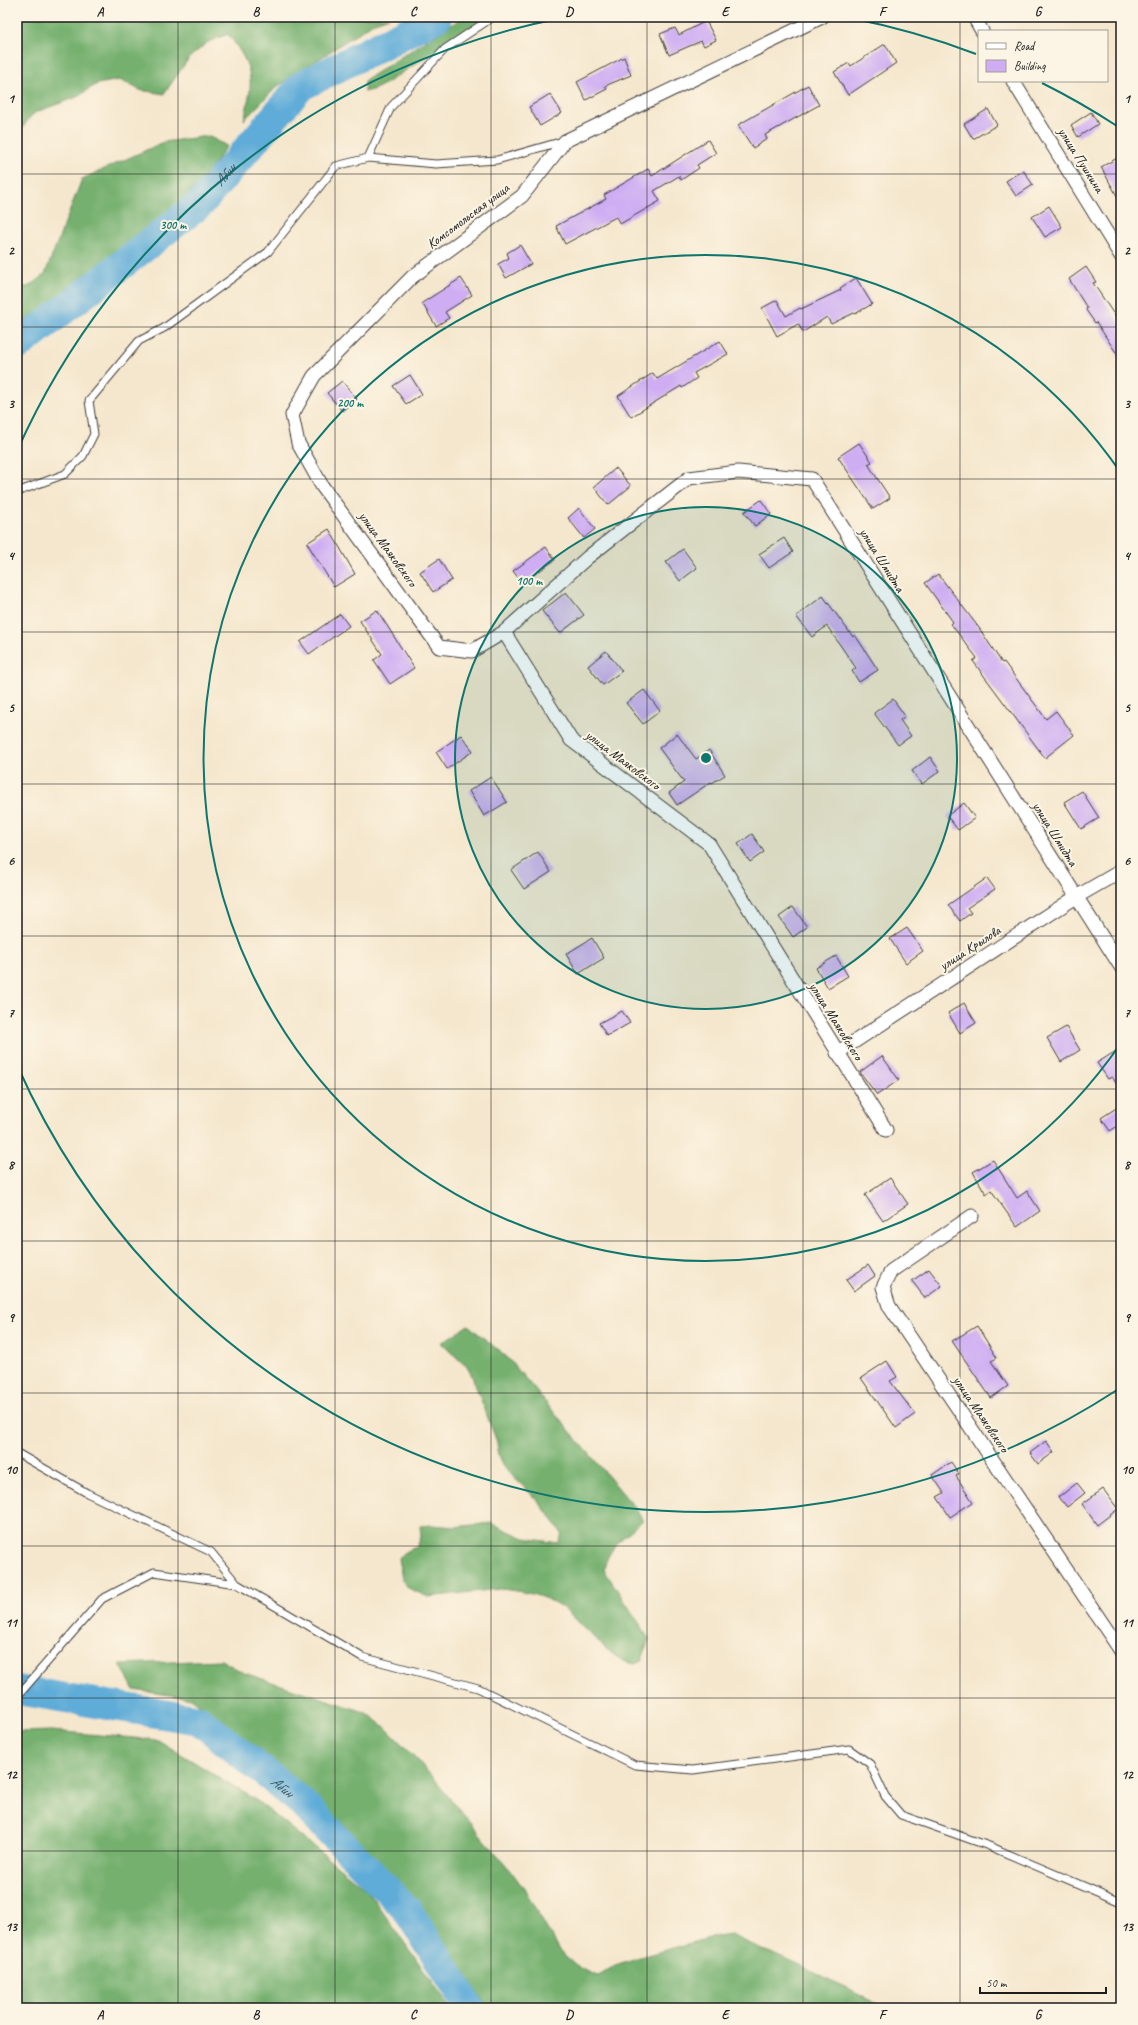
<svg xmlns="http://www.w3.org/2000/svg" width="1138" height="2025" font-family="Caveat,sans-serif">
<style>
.forest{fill:#75b06e;stroke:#486645}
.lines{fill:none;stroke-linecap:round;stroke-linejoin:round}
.river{stroke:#5facd8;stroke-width:30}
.building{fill:#ceadf3}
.lane-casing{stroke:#3d3a37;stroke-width:9}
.street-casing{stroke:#3d3a37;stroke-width:15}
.lane{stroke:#fff;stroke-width:7}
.street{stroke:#fff;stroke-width:13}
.grid{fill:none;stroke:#1c1c1c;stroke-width:1;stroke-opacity:0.55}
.ring{fill:none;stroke:#0f766e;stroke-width:2}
.labels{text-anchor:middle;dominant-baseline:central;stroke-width:4;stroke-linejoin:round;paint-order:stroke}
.street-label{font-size:14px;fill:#1c1c1c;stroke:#fcf5e5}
.water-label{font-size:15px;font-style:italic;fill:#375667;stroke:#fcf5e5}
.centre{fill:#0f766e;stroke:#fcf5e5;stroke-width:2}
.ring-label{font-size:12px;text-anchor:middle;font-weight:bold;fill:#0f766e;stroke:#fcf5e5;stroke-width:4;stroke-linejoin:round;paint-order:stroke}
.neatline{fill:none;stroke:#1c1c1c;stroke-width:1.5}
.grid-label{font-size:13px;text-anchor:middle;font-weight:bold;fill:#1c1c1c}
</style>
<rect width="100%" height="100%" fill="#fcf5e5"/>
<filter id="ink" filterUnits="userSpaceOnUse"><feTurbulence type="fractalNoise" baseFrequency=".025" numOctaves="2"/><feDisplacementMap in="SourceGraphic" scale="8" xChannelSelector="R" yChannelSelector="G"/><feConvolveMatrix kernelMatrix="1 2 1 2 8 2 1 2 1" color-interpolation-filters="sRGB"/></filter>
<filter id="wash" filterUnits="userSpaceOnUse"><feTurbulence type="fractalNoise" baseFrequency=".012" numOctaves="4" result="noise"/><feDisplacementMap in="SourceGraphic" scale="16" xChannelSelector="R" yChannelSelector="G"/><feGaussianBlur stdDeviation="0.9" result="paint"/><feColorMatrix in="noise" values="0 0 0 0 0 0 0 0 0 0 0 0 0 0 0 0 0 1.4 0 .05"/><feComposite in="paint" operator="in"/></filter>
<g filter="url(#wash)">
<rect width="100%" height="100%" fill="#f5e7cd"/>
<path class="forest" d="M17,17H389L375,22L278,86L244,120C254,79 254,68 228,34L208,42L189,58L164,94L140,90L120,80L97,84L77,97L36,112L30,117L17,136Z
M463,17H486L385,84L375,89L364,92L365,80Z
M208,136L227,146C178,222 91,277 17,326V287H28L45,274L82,179L164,142Z
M468,1325L508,1358L637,1510L643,1520C627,1534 607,1548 604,1570L649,1638L642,1660C639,1661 634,1664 631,1663C611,1661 578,1618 560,1606C544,1595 518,1590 499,1589L428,1597L408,1588L402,1580L399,1559L406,1551L417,1547L421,1537L420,1526L432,1525L455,1527L491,1523L524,1538L558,1543L562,1534C553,1519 540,1503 527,1490C510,1473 499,1467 497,1442L472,1376L467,1367L441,1343Z
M221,1660L244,1673L365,1712L383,1725L416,1758L511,1871L525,1890L560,1952L576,1966L597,1976L615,1965L640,1957L709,1938L731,1935L848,1988L871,2000L880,2008H488L410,1893L308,1789L191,1698L134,1690L120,1664Z
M52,1731L158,1740L256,1800L367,1890L451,2008H17V1732Z"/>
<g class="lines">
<g class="river">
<path id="s1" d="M17,346L200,204L301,86L437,17"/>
<path id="s2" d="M17,1690L199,1720L300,1801L407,1910L470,2008"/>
</g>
</g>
<g id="blocks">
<path class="building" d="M706,21L716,40L704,46L701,41L669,55L660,34L675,28L679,35Z
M885,44L896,63L848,95L834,72L849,63L851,66Z
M624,57L631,75L605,86L607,89L586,100L577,82Z
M808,85L819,105L765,135L767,139L753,148L738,125Z
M550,94L562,113L540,126L529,107Z
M988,109L997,125L973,139L964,124Z
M1091,112L1098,124L1078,137L1071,125Z
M708,140L716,153L697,165L699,168L681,180L679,176L654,191L660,201L620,224L616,217L565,244L556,226L606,199L604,195L648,169L652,176Z
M1121,156V203L1101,167Z
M1023,170L1033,185L1016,196L1006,181Z
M1049,206L1062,227L1045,237L1032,217Z
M520,245L531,264L506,278L498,264L509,258L507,253Z
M1086,267L1096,282L1093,283L1121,325V360L1096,322L1095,323L1086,310L1087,308L1069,279Z
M461,278L472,295L445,312L449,318L436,326L422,303Z
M856,278L872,304L855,314L854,313L831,324L827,317L803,332L798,324L777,336L762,308L777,300L786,316L800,308L801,309L841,290L840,288Z
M720,341L728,354L694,373L697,378L682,388L681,386L631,417L618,396L653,373L657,379Z
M410,375L422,394L406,404L393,386Z
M342,381L357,399L342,411L327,393Z
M859,443L872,462L868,464L890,498L873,509L838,457Z
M616,468L631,486L608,505L594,487Z
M761,500L771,514L755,526L744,512Z
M579,508L595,529L584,538L568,518Z
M329,529L355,574L334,587L307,543Z
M784,538L793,552L769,568L759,554Z
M546,547L555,560L522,583L513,571Z
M683,549L697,568L680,581L666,562Z
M439,559L452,580L433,592L420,572Z
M938,574L979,628L1002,663L1004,662L1046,719L1056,711L1074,735L1045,758L973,661L977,658L951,624L953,622L925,583Z
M566,592L584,615L560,633L542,611Z
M823,596L853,637L855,635L878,670L859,682L852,671L856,668L827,626L812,637L796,616Z
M377,610L414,668L390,684L374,660L382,654L360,621Z
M340,614L349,626L309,654L300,642Z
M606,651L622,671L603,685L588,666Z
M644,690L660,711L643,724L626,703Z
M893,699L905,716L900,720L911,736L898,745L874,713Z
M677,734L696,759L709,750L725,775L712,783L711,782L677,805L669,793L684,782L659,748Z
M461,735L473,751L447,769L436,752Z
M930,757L940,771L922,784L912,771Z
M491,777L507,802L484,816L469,791Z
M1082,791L1099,818L1081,829L1064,802Z
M964,803L975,818L958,830L947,816Z
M752,834L764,852L750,862L738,844Z
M538,852L551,872L524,889L511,870Z
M987,878L995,889L967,908L971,913L960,921L948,905Z
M793,907L807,927L793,937L779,917Z
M907,928L923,951L906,963L890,939Z
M592,938L604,958L578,974L566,954Z
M836,956L848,976L828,988L816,968Z
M964,1003L976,1023L960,1033L948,1013Z
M622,1011L630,1023L607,1036L599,1023Z
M1066,1027L1080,1050L1061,1062L1047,1038Z
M1116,1051L1121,1059V1090L1112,1077L1108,1079L1097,1063Z
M882,1056L899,1080L877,1095L860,1072Z
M1121,1105V1124L1110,1131L1101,1118Z
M993,1160L1017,1198L1027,1191L1040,1211L1017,1227L991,1190L986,1194L973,1172Z
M890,1178L908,1204L883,1221L865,1195Z
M868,1265L875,1276L854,1291L846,1280Z
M929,1269L942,1286L925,1298L912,1281Z
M977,1326L997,1358L991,1361L1008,1386L991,1398L952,1341Z
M887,1361L897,1377L890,1381L915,1414L896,1428L861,1378Z
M1046,1441L1054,1452L1038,1464L1030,1453Z
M951,1462L959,1474L956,1476L973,1502L950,1517L937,1497L944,1493L932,1475Z
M1077,1483L1085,1493L1067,1507L1059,1497Z
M1103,1489L1118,1509L1097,1525L1082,1504Z"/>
</g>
</g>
<g filter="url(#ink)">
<use href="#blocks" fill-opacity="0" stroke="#3d3a37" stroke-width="1"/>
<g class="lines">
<defs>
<path id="lane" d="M368,158L391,107L445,49L493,17
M17,492L65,474L83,456L94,434L89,401L139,341L164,328L268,252L336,166L368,158L436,164L497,160L563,141
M17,1453L87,1493L211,1552L237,1584
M17,1695L22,1691L102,1599L154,1572L237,1584L362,1657L478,1688L635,1765L693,1770L849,1749L870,1764L885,1796L901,1815L989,1846L1121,1902"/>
<path id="street" d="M822,17L565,141L522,196L412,277L314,376L292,415L298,443L322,486L439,647L472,651L504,632L588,557L689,478L738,472L812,479L1121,967
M974,17L982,31
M1013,81L1121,256
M504,632L571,740L709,844L886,1130
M837,1053L1076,897L1121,871
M972,1216L891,1271L883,1287L889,1306L1121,1651"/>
</defs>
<use href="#lane" class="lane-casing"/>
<use href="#street" class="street-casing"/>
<use href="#lane" class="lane"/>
<use href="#street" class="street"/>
</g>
</g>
<path class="grid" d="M178,17V2008M335,17V2008M491,17V2008M647,17V2008M803,17V2008M960,17V2008M17,174H1121M17,327H1121M17,479H1121M17,632H1121M17,784H1121M17,936H1121M17,1089H1121M17,1241H1121M17,1393H1121M17,1546H1121M17,1698H1121M17,1851H1121"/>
<circle cx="706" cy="758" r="251" fill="#0f766e" fill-opacity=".12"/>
<g class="ring">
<circle cx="706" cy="758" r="251"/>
<path d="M1121 1043A503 503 0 1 1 1121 473"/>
<path d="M1117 1390A754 754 0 0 1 17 1065M17 451A754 754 0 0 1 562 18M850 18A754 754 0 0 1 976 54M1042 83A754 754 0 0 1 1117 126"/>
</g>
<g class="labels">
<g class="street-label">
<text transform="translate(1081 160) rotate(58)">улица Пушкина</text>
<text transform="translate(468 216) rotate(-37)">Комсомольская улица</text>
<text transform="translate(388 549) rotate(54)">улица Маяковского</text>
<text transform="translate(882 560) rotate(58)">улица Шмидта</text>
<text transform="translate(623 760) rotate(37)">улица Маяковского</text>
<text transform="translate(1055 834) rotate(58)">улица Шмидта</text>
<text transform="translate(970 948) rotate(-33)">улица Крылова</text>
<text transform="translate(836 1021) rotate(58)">улица Маяковского</text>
<text transform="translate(981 1414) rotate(56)">улица Маяковского</text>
</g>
<g class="water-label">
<text stroke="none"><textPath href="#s1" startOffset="270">Абин</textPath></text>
<text stroke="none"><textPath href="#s2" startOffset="291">Абин</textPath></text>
</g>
</g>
<circle cx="706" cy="758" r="6" class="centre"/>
<g class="ring-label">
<text x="173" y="229">300 m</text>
<text x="350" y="407">200 m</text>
<text x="529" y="585">100 m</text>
</g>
<rect width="1138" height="2025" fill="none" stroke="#fcf5e5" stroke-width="44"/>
<rect x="978" y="30" width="130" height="52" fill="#fcf5e5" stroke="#a29e95"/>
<rect x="986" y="43" width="20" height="6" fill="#ffffff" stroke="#a29e95"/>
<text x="1014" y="50" font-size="12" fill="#1c1c1c">Road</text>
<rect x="986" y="60" width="20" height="12" fill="#ceadf3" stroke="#a29e95"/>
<text x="1014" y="70" font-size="12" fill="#1c1c1c">Building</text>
<path d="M980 1987v6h126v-6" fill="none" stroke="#1c1c1c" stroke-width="2"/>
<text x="986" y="1987" font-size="12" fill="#1c1c1c" stroke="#fcf5e5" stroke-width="3" paint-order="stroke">50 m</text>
<rect x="22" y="22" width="1094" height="1981" class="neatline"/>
<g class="grid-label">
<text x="100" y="16">A</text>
<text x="256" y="16">B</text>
<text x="413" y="16">C</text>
<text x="569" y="16">D</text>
<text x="725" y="16">E</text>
<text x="882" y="16">F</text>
<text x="1038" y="16">G</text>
<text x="11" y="103">1</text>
<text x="1127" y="103">1</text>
<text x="11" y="255">2</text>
<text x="1127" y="255">2</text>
<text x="11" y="408">3</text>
<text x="1127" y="408">3</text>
<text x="11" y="560">4</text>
<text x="1127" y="560">4</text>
<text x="11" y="712">5</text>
<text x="1127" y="712">5</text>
<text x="11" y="865">6</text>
<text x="1127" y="865">6</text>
<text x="11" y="1017">7</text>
<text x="1127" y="1017">7</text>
<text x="11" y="1169">8</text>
<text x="1127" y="1169">8</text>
<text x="11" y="1322">9</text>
<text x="1127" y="1322">9</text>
<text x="11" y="1474">10</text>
<text x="1127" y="1474">10</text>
<text x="11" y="1627">11</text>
<text x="1127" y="1627">11</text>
<text x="11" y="1779">12</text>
<text x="1127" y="1779">12</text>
<text x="11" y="1931">13</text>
<text x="1127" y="1931">13</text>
<text x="100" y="2019">A</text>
<text x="256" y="2019">B</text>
<text x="413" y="2019">C</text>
<text x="569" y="2019">D</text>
<text x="725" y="2019">E</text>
<text x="882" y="2019">F</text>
<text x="1038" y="2019">G</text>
</g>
</svg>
